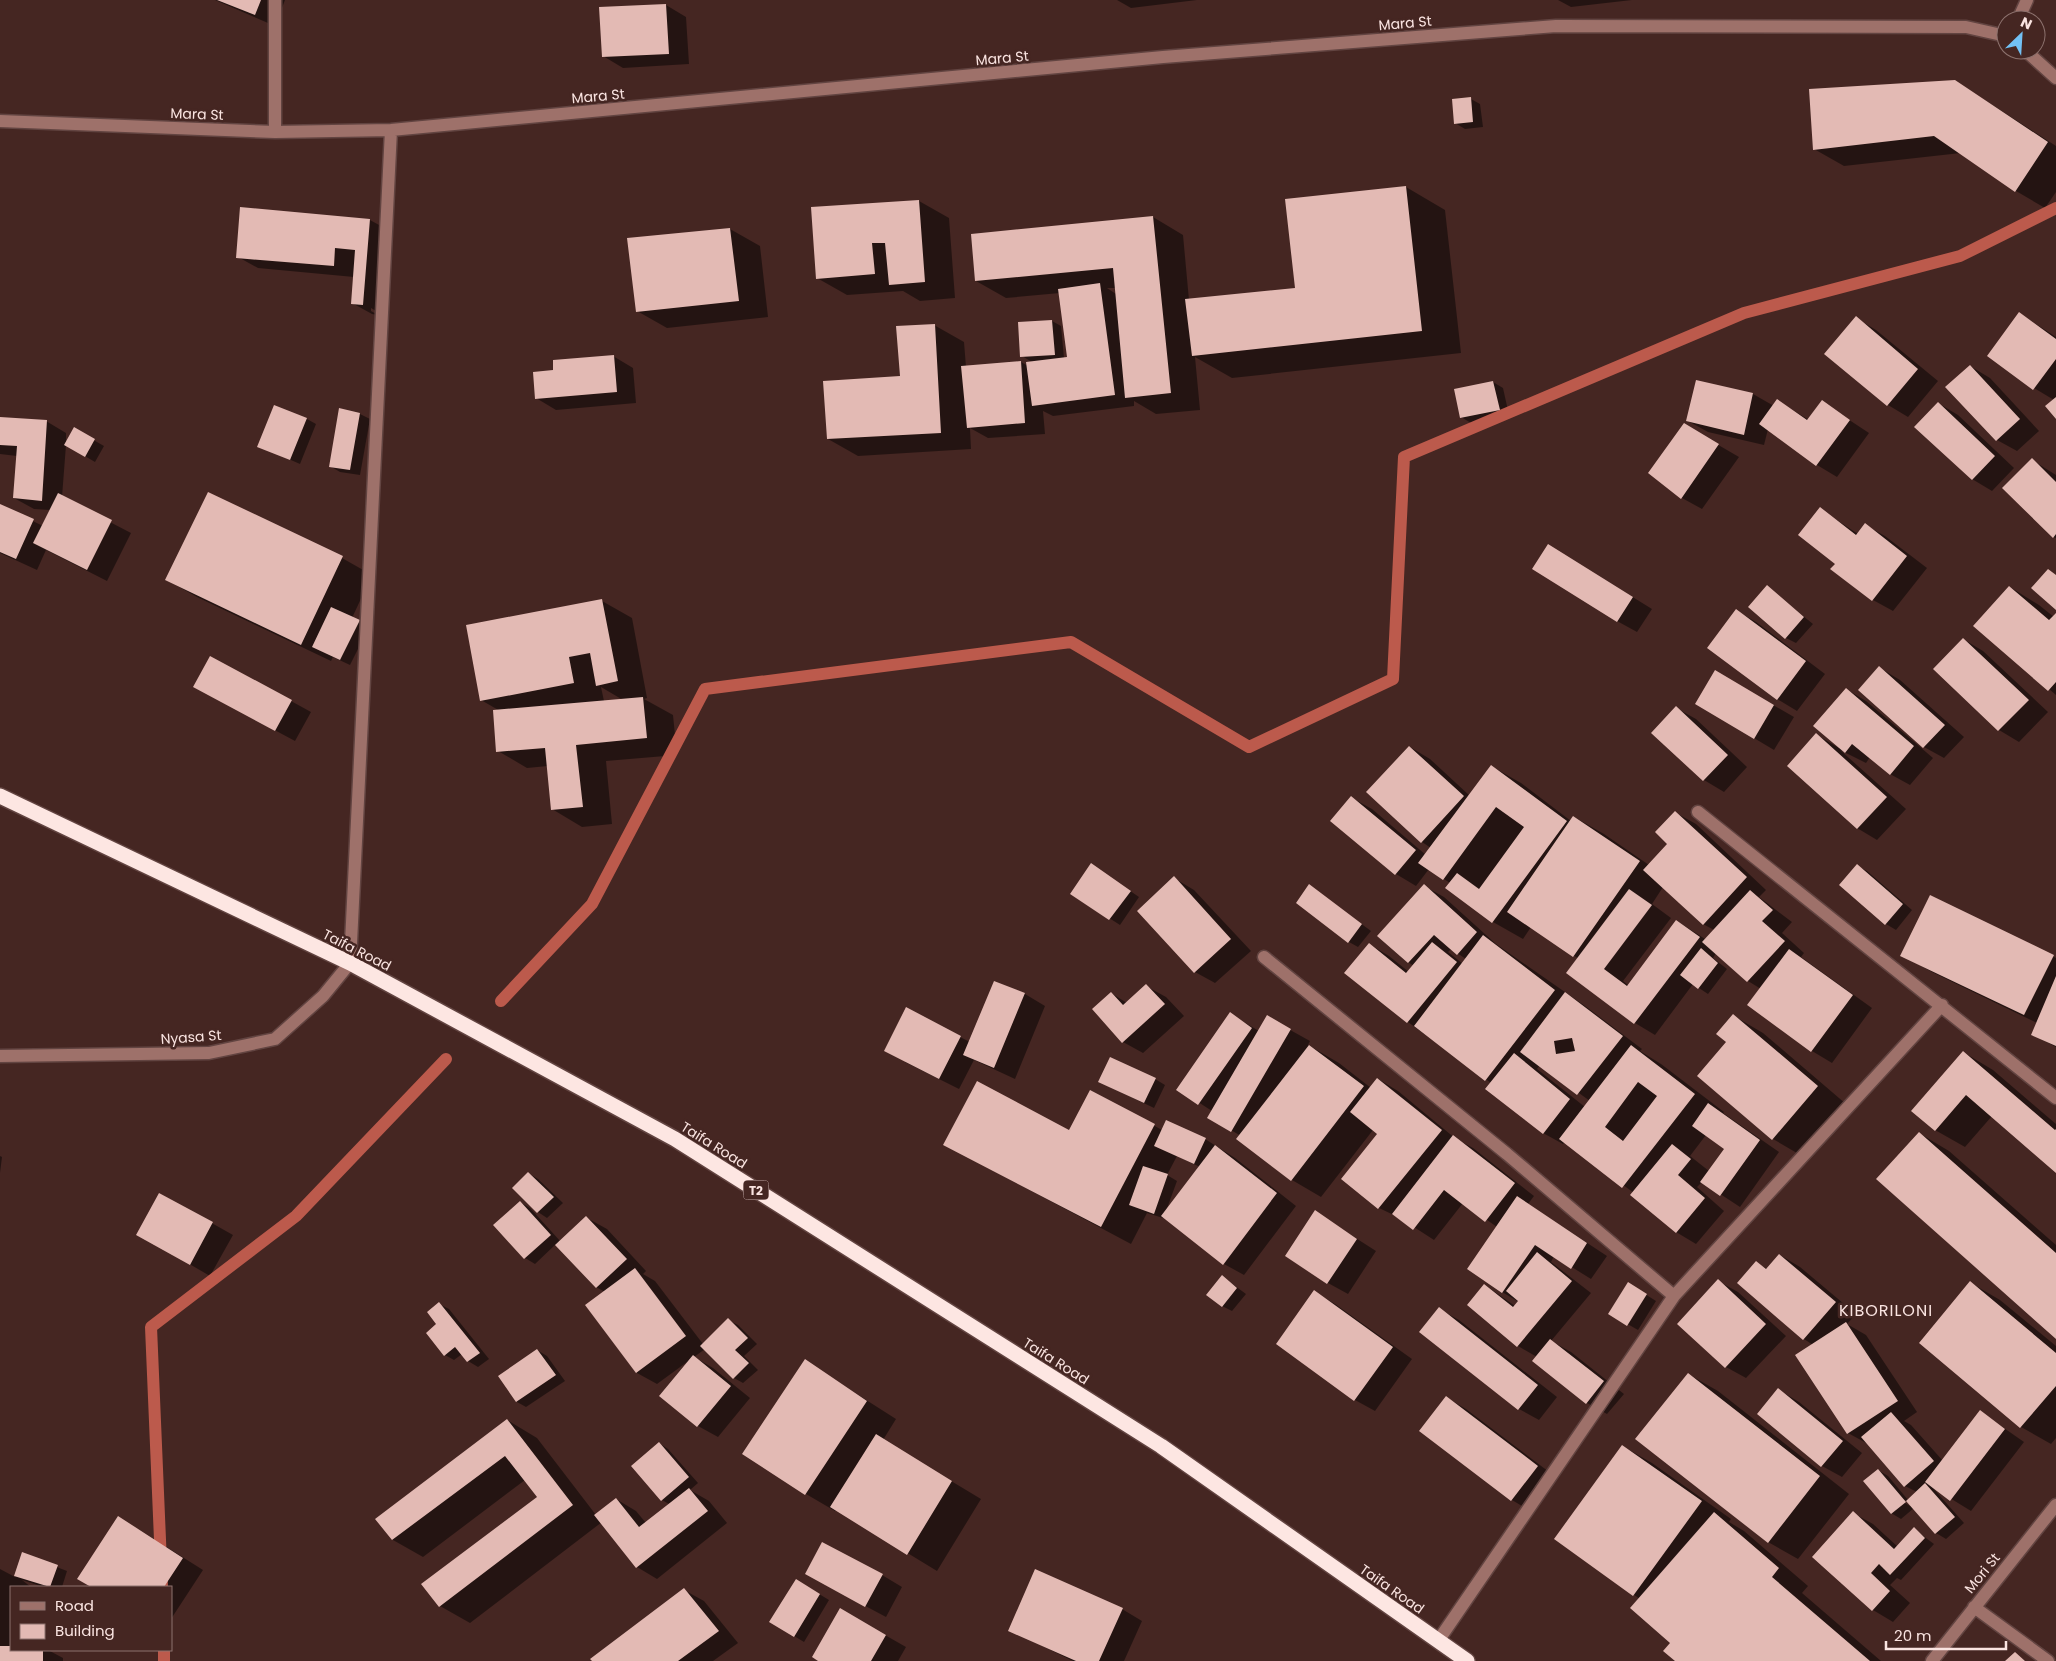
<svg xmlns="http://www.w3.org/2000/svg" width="2056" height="1661" font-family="Poppins,sans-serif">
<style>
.shadow{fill:#0007;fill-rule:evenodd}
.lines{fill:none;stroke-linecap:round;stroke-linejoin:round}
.stream{stroke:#bc5a4c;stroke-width:12}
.building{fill:#e3bab4;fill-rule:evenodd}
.minor-casing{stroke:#624441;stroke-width:15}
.highway-casing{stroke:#624441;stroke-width:18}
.minor{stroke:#9e716a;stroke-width:12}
.highway{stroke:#fde6e2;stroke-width:15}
.labels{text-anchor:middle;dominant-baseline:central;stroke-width:5;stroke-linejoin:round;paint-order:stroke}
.shield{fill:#452622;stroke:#c4aba8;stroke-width:1}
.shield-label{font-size:12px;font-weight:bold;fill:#fae4e1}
.street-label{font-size:14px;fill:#fae4e1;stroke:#452622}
.quarter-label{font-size:16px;letter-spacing:1px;fill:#fae4e1;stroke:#452622}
</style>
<rect width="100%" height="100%" fill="#452622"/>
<path class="shadow" d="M215,0H285L275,26Z
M1117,0H1197L1131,8Z
M1558,0H1632L1571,7Z
M666,5L686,17L689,64L623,68L603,56Z
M1955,81L2056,146V192L2045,208L2016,191L1961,153L1844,166L1814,149Z
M1471,99L1480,104L1483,127L1465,129L1455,123Z
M1406,187L1445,210L1461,353L1232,378L1195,357L1200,410L1156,414L1134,401V406L1053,416L1043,411L1045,434L988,438L970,428L971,449L858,456L828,439L901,378L934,325L964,342L966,367L1021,362L1028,366L1032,362L1022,356L1052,321L1061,326L1064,358H1068L1060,293L1006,298L976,281L1153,217L1183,235L1189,300L1296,289ZM1107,288H1116V294Z
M919,201L949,218L955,298L920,301L903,291L847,295L817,278Z
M242,209L370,220L390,231L383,315L371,308V311L378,315L372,314L352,303L354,277L258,268L238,257Z
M730,229L760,246L768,317L667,328L637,311L629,239Z
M2019,313L2056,337V417L2054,400L2034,388Z
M1856,318L1876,330L1938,381L1908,417L1888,405Z
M613,356L633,368L636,403L556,410L536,398L555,371Z
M1970,366L1990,378L2039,431L2017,451L1997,440Z
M1697,381L1753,394L1774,406L1778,401L1809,420L1822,402L1869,433L1837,477L1817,465L1768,429L1764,445L1708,432L1688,421Z
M1493,382L1503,388L1509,415L1471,423L1461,417Z
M1938,403L1958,415L2014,468L1992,491L1972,479Z
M340,410L360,414L370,419L360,475L340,472L330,466Z
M0,418L46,421L66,433V444L74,429L104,446L95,462L66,445L62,497L131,533L107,581L46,550L37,570L0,553V505L43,526L50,510L34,509L14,498L17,456L0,454Z
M307,419L316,424L300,464L259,446Z
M1684,425L1739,457L1702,509L1682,498L1650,473Z
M2032,460L2056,475V538L2053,537Z
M209,494L342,558L372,575L352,618L369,627L350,665L333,657L331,661L197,597L167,580Z
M1820,509L1858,534L1865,525L1885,536L1927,568L1893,611L1873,600L1832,568L1837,564Z
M1568,557L1652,609L1637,632L1617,621Z
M1767,587L1813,624L1796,643L1786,638Z
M2010,587L2039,605L2054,617L2056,615V695L1975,626Z
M602,601L632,618L647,698L644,699L673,715L677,755L606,761L612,824L582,827L552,809L548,766L527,768L498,751L500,711L481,700ZM601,687L623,700L604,701Z
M1737,611L1756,622L1825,674L1797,711L1777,699Z
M1963,639L1983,651L2048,712L2019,742L1999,730L1935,669Z
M1880,668L1900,680L1964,737L1944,758L1924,747L1860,690Z
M1716,672L1794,717L1774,750L1697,704Z
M1846,689L1866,701L1933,758L1910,785L1890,774L1870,757L1866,763L1840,750L1906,809L1877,840L1857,828L1817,735L1839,748Z
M215,698L291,701L311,712L295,741Z
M1676,708L1696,719L1747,767L1724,792L1704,780L1653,733Z
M1410,747L1430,759L1470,796L1491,766L1521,783L1571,821L1574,817L1604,834L1649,865L1668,844L1676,813L1696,824L1766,890L1759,897L1792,922L1782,933L1804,953L1801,957L1872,1008L1832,1063L1812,1051L1749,1005L1761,989L1748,981L1716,953L1713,958L1727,969L1708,994L1693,984L1655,1035L1635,1023L1568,973L1579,959L1531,927L1523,939L1493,922L1447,888L1450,883L1429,869L1416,886L1396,874L1352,798L1372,809L1426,855L1431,848L1422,842ZM1663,887L1703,924L1714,930L1705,939L1677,921L1629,986L1623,981L1671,918L1652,904Z
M1857,866L1867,871L1912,910L1896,930L1886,924L1841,885Z
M1101,871L1139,897L1120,925L1072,894Z
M1174,878L1194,890L1251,951L1215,983L1195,972Z
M1310,886L1371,931L1358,947L1349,942Z
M1424,886L1444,897L1496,944L1585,1006L1642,1049L1640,1051L1661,1064L1724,1112L1723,1113L1779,1152L1740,1207L1702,1182L1697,1187L1724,1211L1696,1244L1676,1232L1634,1193L1565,1142L1563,1144L1543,1133L1491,1083L1408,1022L1346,973L1369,944L1389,956L1409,972L1414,966L1408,962ZM1451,949L1466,959L1463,964L1448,952ZM1540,1065L1590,1101L1585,1107L1537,1069ZM1706,1135L1726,1149L1709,1171L1690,1156Z
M1931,897L2056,958V1047L2032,1034L2037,1023L1932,972L1902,955Z
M995,982L1025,994L1045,1006L1015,1079L974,1060L959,1089L905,1062L960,1037L970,1042Z
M1146,986L1166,997L1184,1016L1143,1053L1123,1042L1111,993L1127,1003Z
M1230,1014L1259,1031L1267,1017L1310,1041L1308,1045L1339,1063L1371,1088L1378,1079L1398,1091L1456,1139L1473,1148L1534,1196L1528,1204L1607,1256L1591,1279L1554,1256L1551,1262L1591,1293L1551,1341L1571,1352L1624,1394L1607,1414L1587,1403L1537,1357L1518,1346L1485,1285L1515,1306L1519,1302L1502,1292L1497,1227L1463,1203L1434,1240L1400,1218L1379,1208L1343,1179L1379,1134L1373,1130L1321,1197L1292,1180L1241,1136L1209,1117L1212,1111L1178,1089Z
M1734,1016L1763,1033L1846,1104L1802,1156L1773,1139Z
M1963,1052L1993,1070L2056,1124V1171L1992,1116L1965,1147L1935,1130Z
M1155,1079L1165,1085L1154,1108L1100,1082Z
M1091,1091L1162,1130L1205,1139L1235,1158L1296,1206L1244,1275L1224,1264L1164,1217L1163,1218L1147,1213L1131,1244L975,1161L1070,1131ZM1177,1156L1200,1167L1166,1211L1177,1181L1167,1175Z
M1919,1133L1949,1151L2056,1245V1338Z
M0,1156L2,1157L0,1173Z
M528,1173L538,1179L563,1203L547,1218L538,1212Z
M160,1194L233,1235L210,1276L138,1234Z
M520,1202L530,1208L561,1242L587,1218L607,1229L646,1271L643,1274L655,1281L703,1344L728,1320L738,1325L757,1344L744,1356L758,1370L743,1383L734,1378L705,1349L694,1357L713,1368L750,1398L718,1437L698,1426L660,1395L687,1362L657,1384L637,1373L587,1305L605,1292L596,1287L556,1244L535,1264L525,1258L495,1225Z
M1315,1212L1376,1251L1348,1294L1328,1283Z
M1780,1255L1800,1267L1856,1314L1847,1324L1866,1335L1917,1412L1904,1421L1911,1425L1943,1461L1981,1412L2024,1442L1971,1511L1932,1487L1964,1523L1946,1539L1936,1533L1914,1508L1901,1519L1891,1513L1878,1470L1888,1476L1908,1500L1917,1492L1905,1486L1868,1444L1848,1433L1813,1345L1804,1339L1739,1283L1756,1263L1768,1269ZM1901,1498L1910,1503V1506L1900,1500Z
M1223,1277L1246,1294L1232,1311L1222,1306Z
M1718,1281L1738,1292L1786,1336L1746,1378L1726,1367Z
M1971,1283L2000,1300L2056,1346V1438L2051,1444L2021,1427Z
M1629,1284L1656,1301L1638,1330L1610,1314Z
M1315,1292L1335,1304L1412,1359L1375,1411L1355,1400L1277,1343Z
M439,1304L449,1309L489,1359L478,1367L468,1361L462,1354L454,1360L445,1355L438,1324Z
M1439,1309L1459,1320L1557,1397L1539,1420L1519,1409Z
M537,1350L547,1356L565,1381L526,1407L517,1402L500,1376Z
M805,1361L896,1419L883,1440L981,1499L937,1571L837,1510L835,1511L806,1494L744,1454Z
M1688,1374L1718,1391L1849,1494L1798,1559L1768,1542Z
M1779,1390L1799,1402L1862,1453L1842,1477L1822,1466Z
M1447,1398L1466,1409L1557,1478L1532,1512L1512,1500Z
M507,1420L537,1438L596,1515L616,1499L636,1511L646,1523L669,1504L662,1500L633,1467L659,1443L668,1449L698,1483L690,1490L709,1501L727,1523L657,1579L637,1567L602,1522L470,1623L440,1606L538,1498L525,1480L423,1557L393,1540L377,1519Z
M1622,1446L1652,1463L1731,1519L1729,1522L1744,1531L1808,1586L1802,1593L1881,1661H1677L1672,1643L1640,1599L1555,1539Z
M1853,1513L1873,1524L1898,1547L1914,1529L1934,1544L1901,1580L1897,1578L1890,1585L1910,1603L1893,1622L1873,1610Z
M138,1529L203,1570L171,1619V1587H93L79,1578Z
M23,1554L67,1571L62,1587H44L22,1580L31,1587H11V1650H48L63,1658V1661H0V1569L15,1577Z
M882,1575L902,1587L886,1617L826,1585Z
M796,1580L829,1600L804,1642L771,1622Z
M684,1590L704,1601L738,1643L713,1661H593Z
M1122,1609L1142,1621L1124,1661H1073L1010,1630Z
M841,1610L906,1647L898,1661H821Z"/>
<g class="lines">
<path class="stream" d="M501,1001L592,904L705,689L1071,642L1249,747L1393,679L1404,457L1744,313L1960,256L2056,208
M162,1587L151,1327L296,1216L446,1059
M164,1650V1661"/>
</g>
<path class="building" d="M217,0H261L255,15Z
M666,4L669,54L602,57L599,7Z
M1955,80L2048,142L2015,192L1934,136L1813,150L1809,89Z
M1471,97L1473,122L1454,124L1452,99Z
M1406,186L1422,331L1192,356L1185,299L1295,288L1285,199Z
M919,200L925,282L889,285L885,243H872L875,274L816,279L811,207Z
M240,207L370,219L363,305L351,304L355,250L335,248L334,266L236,258Z
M1153,216L1171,393L1125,398L1113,268L975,281L971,234Z
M730,228L739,301L636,312L627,238Z
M1100,283L1115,395L1032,406L1026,362L1067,357L1058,289Z
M2019,312L2056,339V359L2033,390L1987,356Z
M1856,316L1918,369L1887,406L1824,354Z
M1052,320L1055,355L1020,357L1018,322Z
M935,324L941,433L827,439L823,381L900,376L896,326Z
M614,355L617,392L535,399L533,372L553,370V360Z
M1021,361L1025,423L967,428L961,366Z
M1970,365L2020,419L1996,441L1945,387Z
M1696,380L1753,393L1744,435L1686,421Z
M1493,381L1500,410L1460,418L1454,389Z
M2056,397V419L2045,406Z
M1777,399L1807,420L1822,400L1850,420L1816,466L1759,424Z
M1938,402L1995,456L1972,480L1914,427Z
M274,405L307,418L290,460L257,447Z
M339,408L360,413L350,470L329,467Z
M0,417L47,420L42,501L13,498L17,446L0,445Z
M1684,423L1719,444L1681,499L1648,473Z
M74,427L95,439L85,457L64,445Z
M2032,458L2056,482V534L2053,538L2002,488Z
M208,492L343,556L301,645L165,580Z
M58,493L112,520L87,570L33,543Z
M0,504L34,519L16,559L0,552Z
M1820,507L1856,535L1865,523L1907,556L1872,601L1830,569L1835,564L1798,535Z
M1548,544L1633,597L1617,622L1532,569Z
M2048,569L2056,575V610L2031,588Z
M1767,585L1804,617L1785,639L1748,607Z
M2009,586L2049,620L2056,613V682L2048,691L1973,626Z
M602,599L618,681L596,686L590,653L569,657L574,683L480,701L466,625Z
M331,607L360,620L340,660L312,647Z
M1736,609L1806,661L1777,700L1707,648Z
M1963,638L2029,700L1998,731L1933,669Z
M210,656L292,700L275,731L193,687Z
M1879,666L1945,725L1923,748L1858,690Z
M1715,670L1774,705L1754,739L1695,704Z
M1846,688L1914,746L1890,775L1852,744L1845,753L1813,726Z
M643,697L647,738L576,745L583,807L551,810L545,748L496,752L493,710Z
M1676,706L1728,755L1703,781L1651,733Z
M1816,733L1887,797L1857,829L1787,766Z
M1409,746L1464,796L1421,843L1366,792Z
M1491,765L1567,821L1492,923L1445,888L1457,873L1479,889L1524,827L1496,807L1443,880L1418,863Z
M1351,796L1416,850L1395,875L1330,821Z
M1675,811L1747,877L1703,925L1643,870L1667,844L1655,832Z
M1573,816L1640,861L1573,957L1507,912Z
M1091,863L1131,891L1109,920L1070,894Z
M1857,864L1903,904L1885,925L1839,885Z
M1174,876L1231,939L1194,973L1137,911Z
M1309,884L1362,924L1348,943L1296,903Z
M1424,884L1477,932L1457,955L1434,935L1408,963L1377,936Z
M1629,889L1652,905L1604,969L1627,986L1676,920L1700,937L1634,1024L1566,973Z
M1750,890L1773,910L1762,921L1785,941L1747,982L1702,942Z
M1930,895L2054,955L2024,1015L1900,956Z
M1483,935L1555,990L1485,1081L1414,1026Z
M1432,942L1457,962L1407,1023L1344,973L1369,943L1406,973Z
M1701,948L1718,963L1698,989L1680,975Z
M1789,949L1853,995L1811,1052L1747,1005Z
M2056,976V1046L2031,1035Z
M994,981L1025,993L994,1068L963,1055Z
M1146,984L1165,1004L1122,1043L1092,1009L1111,992L1123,1005Z
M1565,992L1623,1036L1577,1095L1520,1052ZM1572,1038L1575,1051L1556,1054L1554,1041Z
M906,1007L961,1036L939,1079L884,1051Z
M1230,1012L1252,1028L1198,1105L1176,1090Z
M1733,1014L1818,1086L1772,1140L1697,1076L1726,1042L1716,1034Z
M1267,1015L1291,1029L1231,1132L1207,1118Z
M1309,1045L1364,1086L1291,1181L1236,1139Z
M1631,1045L1695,1094L1622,1188L1559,1139ZM1638,1082L1657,1096L1623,1141L1605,1127Z
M1963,1051L2055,1130L2056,1129V1173L1966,1095L1935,1131L1911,1111Z
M1514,1053L1570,1099L1543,1134L1485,1089Z
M1110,1057L1156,1078L1144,1103L1098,1082Z
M1377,1078L1442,1130L1378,1209L1341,1179L1377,1134L1350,1112Z
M977,1081L1069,1130L1090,1090L1155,1124L1101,1227L943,1145Z
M1708,1103L1760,1140L1720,1196L1700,1182L1724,1149L1692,1126Z
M1166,1120L1206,1138L1194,1164L1154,1146Z
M1919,1132L2056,1253V1339L1876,1179Z
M1453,1135L1515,1183L1485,1222L1444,1190L1413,1230L1392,1214Z
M1672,1144L1691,1159L1678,1175L1705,1198L1676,1233L1630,1195Z
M1215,1145L1277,1193L1223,1265L1161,1216Z
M1143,1166L1168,1174L1154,1214L1129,1205Z
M528,1172L554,1197L537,1213L512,1188Z
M159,1193L213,1222L190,1265L136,1235Z
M1517,1196L1587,1243L1571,1269L1535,1245L1502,1293L1467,1269Z
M520,1201L551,1235L524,1259L493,1225Z
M1315,1210L1357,1239L1327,1284L1285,1256Z
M586,1216L627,1259L596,1288L555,1245Z
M1537,1252L1572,1281L1517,1347L1467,1305L1484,1284L1513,1307L1518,1301L1506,1291Z
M1779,1254L1836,1302L1803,1340L1737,1283L1756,1261L1766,1269Z
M635,1268L686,1336L636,1373L585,1305Z
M1222,1275L1237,1288L1222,1307L1206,1295Z
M1718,1279L1766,1324L1725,1368L1677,1324Z
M1970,1281L2056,1353V1386L2020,1428L1919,1343Z
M1628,1282L1647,1294L1627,1326L1608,1314Z
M1314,1290L1393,1347L1354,1401L1276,1344Z
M439,1302L480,1353L467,1362L455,1347L444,1356L426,1333L436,1324L427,1312Z
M1439,1307L1538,1385L1518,1410L1419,1332Z
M728,1318L748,1338L735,1350L749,1363L733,1379L700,1346Z
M1846,1322L1898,1401L1847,1434L1795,1355Z
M1550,1339L1604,1381L1586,1404L1532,1361Z
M537,1349L556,1375L516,1402L498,1376Z
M693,1355L731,1386L697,1427L659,1396Z
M805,1359L867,1401L805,1495L742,1454Z
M1688,1373L1820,1476L1768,1543L1635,1439Z
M1778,1388L1843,1441L1821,1467L1757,1414Z
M1446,1396L1538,1466L1511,1501L1419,1431Z
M1980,1410L2005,1429L1950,1501L1925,1482Z
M1891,1412L1934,1461L1904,1487L1861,1437Z
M507,1419L573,1505L439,1607L421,1584L537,1497L505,1456L392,1540L375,1519Z
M876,1434L952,1481L907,1555L830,1507Z
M659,1442L689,1477L661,1501L631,1466Z
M1622,1445L1702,1501L1633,1596L1554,1539Z
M1878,1469L1906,1502L1891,1514L1863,1481Z
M1925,1483L1955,1517L1935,1534L1906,1501Z
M689,1488L708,1511L636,1568L594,1515L616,1498L639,1527Z
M1853,1511L1894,1549L1914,1527L1925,1538L1890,1575L1879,1564L1871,1573L1890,1591L1872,1611L1812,1557Z
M1714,1512L1779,1568L1772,1577L1870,1661H1675L1663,1651L1670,1643L1630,1608Z
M118,1516L183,1558L164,1587H91L77,1579Z
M822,1542L883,1574L865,1607L805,1574Z
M22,1552L58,1565L50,1587L14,1576Z
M1035,1569L1123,1608L1099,1661H1076L1008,1631Z
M796,1579L820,1594L794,1637L769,1622Z
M684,1588L719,1631L678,1661H592L590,1659Z
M840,1608L886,1635L871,1661H818L812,1657Z
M0,1646H11V1650H43V1661H0Z
M2015,1652L2025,1661H2005Z"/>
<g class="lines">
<defs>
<path id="minor" d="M275,0V132
M2018,20L2027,0
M2025,50L2056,78
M0,121L275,132L391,130L1163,57L1556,26L1966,27L2006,36
M1698,812L2056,1098
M1264,957L1507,1154L1674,1296
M0,1056L209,1053L275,1039L323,996L350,963L391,130
M1974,1607L2048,1661
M1438,1641L1674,1296L1942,1005
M1932,1661L2056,1505"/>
<path id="highway" d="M0,796L350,963L675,1139L1161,1446L1467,1661"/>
</defs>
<use href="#minor" class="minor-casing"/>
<use href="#highway" class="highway-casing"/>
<use href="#minor" class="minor"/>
<use href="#highway" class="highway"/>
</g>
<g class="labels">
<rect class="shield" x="743.5" y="1180.5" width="25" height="19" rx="4"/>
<g class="shield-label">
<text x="756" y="1190">T2</text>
</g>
<g class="street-label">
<text transform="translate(1405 23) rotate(-5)">Mara St</text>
<text transform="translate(1002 58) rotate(-5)">Mara St</text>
<text transform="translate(598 96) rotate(-5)">Mara St</text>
<text transform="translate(197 114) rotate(2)">Mara St</text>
<text transform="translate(357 950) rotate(27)">Taifa Road</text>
<text transform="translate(191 1037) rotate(-4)">Nyasa St</text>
<text transform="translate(714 1145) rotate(32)">Taifa Road</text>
<text transform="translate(1056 1361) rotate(32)">Taifa Road</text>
<text transform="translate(1982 1573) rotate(-51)">Mori St</text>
<text transform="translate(1392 1589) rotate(35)">Taifa Road</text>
</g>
<g class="quarter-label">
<text x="1886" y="1310">KIBORILONI</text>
</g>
</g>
<rect x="10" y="1586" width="162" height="65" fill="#452622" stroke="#8d726e"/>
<rect x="20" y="1602" width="25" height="8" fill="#9e716a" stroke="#8d726e"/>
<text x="55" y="1611" font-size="15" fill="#fae4e1">Road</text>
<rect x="20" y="1624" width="25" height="15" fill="#e3bab4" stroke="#8d726e"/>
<text x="55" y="1636" font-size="15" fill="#fae4e1">Building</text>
<g transform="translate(2021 35) rotate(25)"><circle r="24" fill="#452622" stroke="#8d726e"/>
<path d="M0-4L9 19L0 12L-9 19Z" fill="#72c1f5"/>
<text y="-8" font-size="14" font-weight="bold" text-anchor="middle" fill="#fae4e1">N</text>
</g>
<path d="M1886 1641v8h120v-8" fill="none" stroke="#fae4e1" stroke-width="2.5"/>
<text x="1894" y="1641" font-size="15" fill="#fae4e1" stroke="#452622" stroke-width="4" paint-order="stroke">20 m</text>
</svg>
